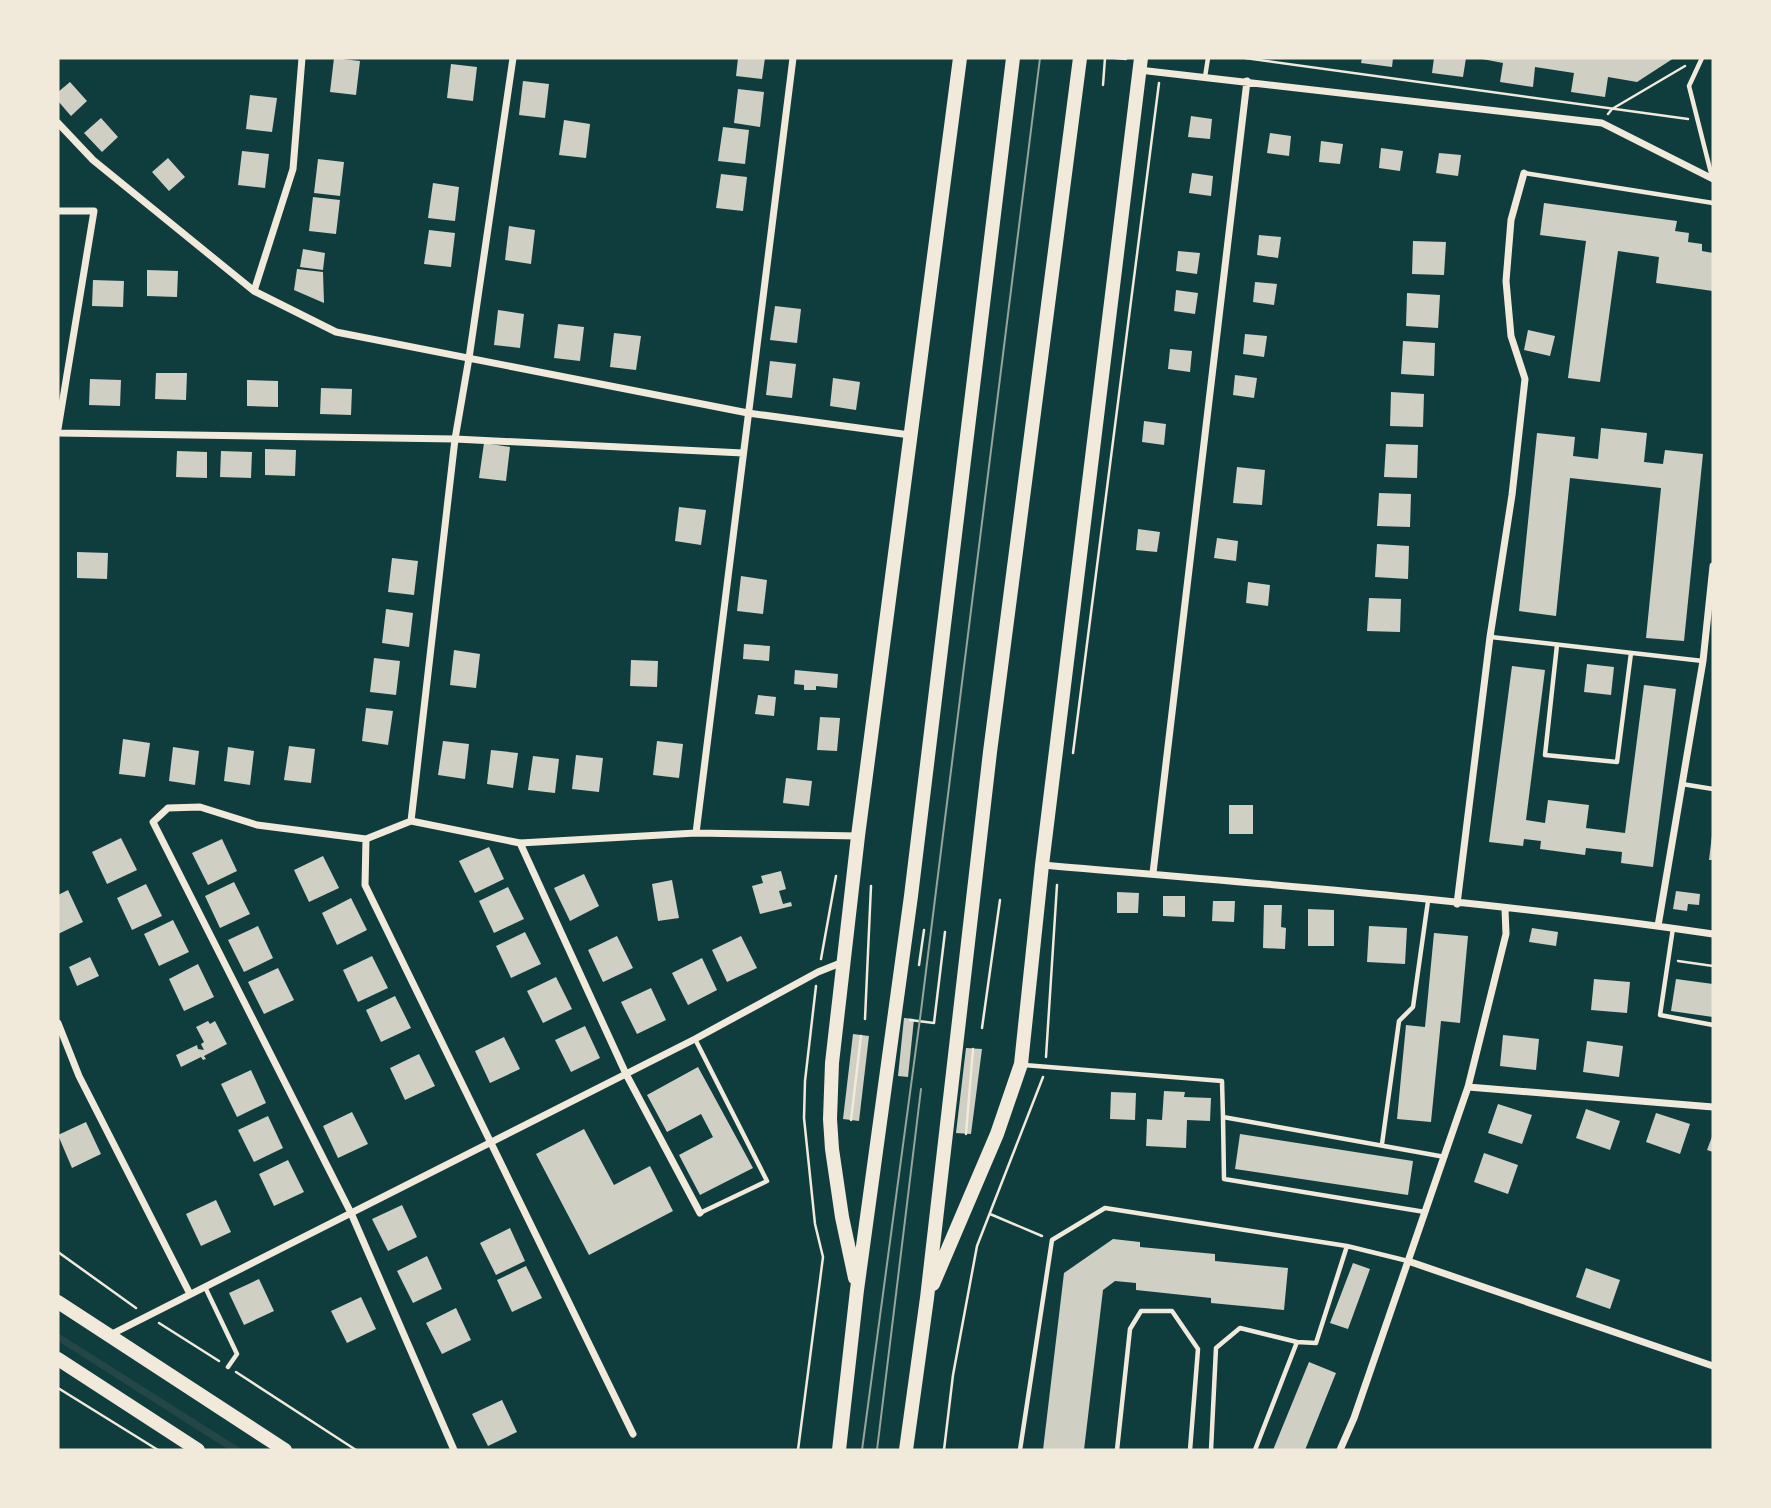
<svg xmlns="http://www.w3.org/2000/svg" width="1771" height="1508" font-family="'Alegreya Sans',sans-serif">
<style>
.green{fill:#244646}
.building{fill:#cfcfc3}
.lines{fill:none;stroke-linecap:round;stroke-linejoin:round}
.path{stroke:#f1e9da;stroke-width:2.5}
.service{stroke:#f1e9da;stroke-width:4.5}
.minor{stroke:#f1e9da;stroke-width:7}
.primary{stroke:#f1e9da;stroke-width:14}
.tram{stroke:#97a49c;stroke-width:2}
</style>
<rect width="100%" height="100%" fill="#0f3d3e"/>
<path class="green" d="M58,1333L243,1450H229L58,1341Z"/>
<path class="building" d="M334,58L360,61L356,95L330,92Z
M738,58H765L762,79L736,76Z
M1362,58H1393L1392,67L1361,63Z
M1434,58H1466L1463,77L1432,73Z
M1477,58H1674L1637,82L1608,77L1605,97L1571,92L1574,73L1535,67L1533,87L1500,82L1503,63Z
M451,64L477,67L473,101L447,98Z
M523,81L549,84L545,118L519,115Z
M70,82L87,101L71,116L58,101V92Z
M738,89L764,92L760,127L734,123Z
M250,95L277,98L272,132L246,129Z
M1191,116L1212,119L1210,139L1188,137Z
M101,118L118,137L102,152L84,133Z
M564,120L590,124L586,158L559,155Z
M723,127L749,130L745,164L718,161Z
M1270,133L1291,136L1289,156L1267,153Z
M1321,141L1343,144L1340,164L1319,162Z
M1381,148L1403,151L1400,171L1379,168Z
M242,151L269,154L265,188L238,185Z
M1439,153L1461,155L1458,176L1436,173Z
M168,158L185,177L169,191L152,172Z
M318,159L344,162L340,196L314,193Z
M1192,173L1213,176L1211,196L1189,193Z
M721,174L747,177L743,211L716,208Z
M433,183L459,187L455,221L428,218Z
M313,197L340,200L336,234L309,231Z
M1544,203L1677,221L1675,231L1689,233L1688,242L1702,244V251L1713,253V291L1656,283L1659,257L1618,251L1600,382L1568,378L1586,241L1540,235Z
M509,226L535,230L531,264L505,260Z
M429,230L455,233L451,267L424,264Z
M1259,235L1281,237L1278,258L1257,255Z
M1413,241L1446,242L1444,275L1412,274Z
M303,249L325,253L323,270L300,267Z
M1178,251L1200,253L1197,274L1176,271Z
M297,269L323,272L324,303L294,290Z
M147,270L178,271L177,297L147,296Z
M93,280L124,281L123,307L92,306Z
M1255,282L1277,284L1274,305L1253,302Z
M1176,290L1198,293L1195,314L1174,311Z
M1407,293L1440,295L1438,328L1406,326Z
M775,306L801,309L797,343L770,340Z
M498,310L524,314L520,348L494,345Z
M558,324L584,327L580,361L554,358Z
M1528,330L1555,336L1550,356L1524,350Z
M614,333L641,336L636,370L610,367Z
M1245,334L1267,336L1264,357L1243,354Z
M1403,341L1435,343L1434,376L1401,374Z
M1170,349L1192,351L1190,372L1168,369Z
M770,361L796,364L792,398L766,395Z
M156,373H187L186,400L155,399Z
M1235,375L1257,378L1254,398L1233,395Z
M833,378L860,382L856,410L830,406Z
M90,379L121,380L120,406L89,405Z
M247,380L278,381V407L247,406Z
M321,388L352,389L351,415L320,414Z
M1391,392L1424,394L1423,427L1390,426Z
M1144,421L1166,424L1164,445L1142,442Z
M1601,428L1647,433L1644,462L1663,464L1665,450L1703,454L1684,641L1646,638L1661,488L1570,478L1556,616L1519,611L1537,433L1575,437L1573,456L1598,459Z
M484,443L510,447L506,481L479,478Z
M1386,444L1418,445L1417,478L1384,477Z
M265,449L296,450L295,476L265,475Z
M177,451L207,452V478L176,477Z
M221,451L252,452L251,478L220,477Z
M1237,467L1265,470L1262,505L1233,503Z
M1379,493L1411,494L1410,527L1377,526Z
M679,507L706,510L701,545L675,541Z
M1138,529L1160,532L1157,552L1136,550Z
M1217,538L1238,541L1236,561L1214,558Z
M1377,544L1409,546L1408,579L1375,577Z
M77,552L108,553L107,579L77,578Z
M392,558L418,561L414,595L388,592Z
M741,576L767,580L763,614L737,611Z
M1248,582L1270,585L1268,606L1246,603Z
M1369,598L1401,599L1400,632L1367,631Z
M386,609L413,613L409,647L382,643Z
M744,644L770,646L769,661L743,659Z
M454,650L480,654L476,688L450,685Z
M374,658L400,661L396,695L370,692Z
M631,660L658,661L657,687L630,686Z
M1587,664L1614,667L1611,695L1584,692Z
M1512,666L1545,670L1526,820L1545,823L1548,800L1589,805L1586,828L1625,833L1644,685L1676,689L1653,867L1621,863L1622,852L1586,848L1585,855L1540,849L1541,841L1524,839L1523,846L1489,842Z
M795,670L838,674L837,688L816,686V690H804V685L794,684Z
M758,695L776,697L774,716L755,714Z
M366,708L393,711L388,745L362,741Z
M820,717L840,718L837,751L817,750Z
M123,739L150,743L145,777L119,774Z
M443,741L469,744L465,779L438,775Z
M657,741L683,744L679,778L653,775Z
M289,746L315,749L311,783L284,780Z
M173,747L199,751L195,785L169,781Z
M228,747L254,751L250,785L224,781Z
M491,750L518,753L513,788L487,784Z
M576,755L603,758L599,792L572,789Z
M533,756L559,759L555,793L528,790Z
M786,778L812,781L809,806L783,803Z
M1229,805H1253V834H1229Z
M1712,835H1713V860H1709Z
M121,838L137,870L107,884L92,852Z
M222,839L237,871L208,885L192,853Z
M489,847L504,879L475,893L459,861Z
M323,856L339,888L309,902L294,870Z
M781,871L786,889L779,891L783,904L791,902L792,906L760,914L752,886L763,883L761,876Z
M584,874L599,906L570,921L554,888Z
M672,880L679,918L658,921L652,884Z
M234,882L250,914L220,928L205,896Z
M146,884L162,916L132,930L117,898Z
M508,887L524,919L494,933L479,901Z
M68,890L83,922L58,934V895Z
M1676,891L1700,894L1699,905L1688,904L1687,911L1673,909Z
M1117,892L1139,893L1138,913H1117Z
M1163,896H1185V917L1163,916Z
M351,898L367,930L337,945L322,913Z
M1213,901H1235L1234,922L1212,921Z
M1264,905H1282L1281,927L1286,928L1285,949L1263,948Z
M1308,909L1334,910V946H1308Z
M173,920L189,952L159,966L144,934Z
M258,926L273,958L244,972L228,940Z
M1369,926L1407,928L1405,964L1367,962Z
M1532,928L1558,932L1556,946L1529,942Z
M525,932L541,964L511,978L496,946Z
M1434,933L1468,936L1460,1023L1441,1021L1431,1122L1397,1119L1406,1025L1425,1027Z
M617,936L633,968L603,982L588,950Z
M741,936L757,968L727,982L712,950Z
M372,956L388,988L358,1002L343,970Z
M90,957L99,976L77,986L69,967Z
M702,958L717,990L688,1005L672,973Z
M198,964L214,997L184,1011L169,979Z
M278,968L294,1000L264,1014L248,982Z
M556,977L572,1009L543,1023L527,991Z
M1594,979L1630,982L1627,1013L1591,1010Z
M1676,979L1713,984V1017L1671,1011Z
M651,988L666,1020L637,1034L621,1002Z
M395,996L411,1028L381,1042L366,1010Z
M904,1018L914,1019L908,1077L898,1076Z
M208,1021L210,1024L215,1021L227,1044L204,1056L206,1059L203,1060L201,1057L181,1067L176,1055L197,1045L198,1049L204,1050L201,1044L204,1042L196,1027Z
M585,1026L600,1058L571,1072L555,1040Z
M853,1034L869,1036L859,1121L843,1119Z
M1503,1035L1539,1039L1536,1070L1500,1066Z
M504,1037L520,1069L490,1083L475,1051Z
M1587,1041L1623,1046L1619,1077L1583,1072Z
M966,1048L982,1049L971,1134L956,1133Z
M419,1054L435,1086L405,1100L390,1068Z
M698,1067L753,1168L700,1195L679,1155L713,1137L701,1114L667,1132L647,1095Z
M251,1070L266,1103L237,1117L221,1084Z
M1164,1091L1185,1092L1184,1097L1211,1098L1210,1121L1187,1120L1186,1148L1146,1146L1147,1119L1162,1120Z
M1111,1092L1136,1093L1135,1120L1110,1119Z
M1498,1104L1532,1115L1522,1144L1488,1133Z
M1586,1109L1620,1121L1610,1150L1576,1138Z
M352,1112L368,1144L338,1158L323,1126Z
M1656,1113L1690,1124L1680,1154L1646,1142Z
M268,1116L283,1148L254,1162L238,1130Z
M86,1122L101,1154L72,1168L58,1135Z
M584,1129L614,1185L650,1166L673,1211L589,1255L536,1154Z
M1240,1134L1413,1161L1408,1195L1235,1169Z
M1713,1134V1152L1707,1150Z
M1484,1153L1518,1165L1508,1194L1474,1182Z
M288,1160L304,1192L274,1206L259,1174Z
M216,1200L231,1232L201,1246L186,1214Z
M402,1205L417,1237L388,1251L372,1219Z
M510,1228L525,1261L496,1275L480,1243Z
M1113,1239L1140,1242V1247L1215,1254V1261L1288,1268L1284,1310L1211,1303V1298L1136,1290V1283L1115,1281L1103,1290L1084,1450H1043L1064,1273Z
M427,1256L442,1289L413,1303L397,1271Z
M1353,1263L1370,1269L1348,1329L1330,1323Z
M526,1266L542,1298L512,1312L497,1280Z
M1586,1268L1620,1280L1610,1309L1576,1297Z
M259,1279L274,1311L244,1325L229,1293Z
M361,1297L376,1329L347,1343L331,1311Z
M456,1308L471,1340L442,1354L426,1323Z
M1309,1362L1336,1373L1305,1450H1273Z
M502,1400L517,1432L488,1446L472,1414Z"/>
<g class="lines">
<path class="path" d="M1115,58L1126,59
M1245,58L1688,119
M1103,85L1105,58
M1608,114L1612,109L1685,66
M1073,753L1159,83
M821,959L836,876
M1678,961L1713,966
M919,965L924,930
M865,1019L871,886
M910,1020L934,1023L945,932
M982,1028L1000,900
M1046,1057L1057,885
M851,1120L861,1036
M966,1134L973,1049
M990,1214L1042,1236
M58,1252L136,1308
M159,1323L219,1361
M236,1372L356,1450
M58,1388L158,1450
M798,1450L823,1257L815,1224L804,1118L805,1081L816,986
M944,1450L953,1375L977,1246L1043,1077"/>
<path class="service" d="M1702,58L1689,86L1712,177
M1205,77L1208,58
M1524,173L1713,203
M1491,637L1703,661
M1557,645L1545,755L1617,762L1631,653
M1682,784L1713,789
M1673,928L1660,1015L1713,1025
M695,1039L767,1181L700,1213
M1024,1065L1222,1081L1223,1117L1445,1157
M1223,1117L1224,1179L1425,1212
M1382,1144L1399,1021L1413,1007L1428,901
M205,1287L237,1354L228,1367
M1020,1450L1052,1240L1105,1208L1347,1246L1408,1261
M1117,1450L1130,1329L1141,1311H1172L1198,1349L1190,1450
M1211,1450L1216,1348L1240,1328L1297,1342L1316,1343L1347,1246
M1255,1450L1297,1342"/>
<path class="minor" d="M1139,70L1602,123L1713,179
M58,123L93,160L254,291L336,332L748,413L910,435
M58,211H94L58,429
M254,291L293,169L302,58
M58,433L455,439L743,453
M411,821L455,439L469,358L513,58
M696,833L793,58
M366,839L365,885L633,1434
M520,843L626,1074L700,1213
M1042,865C1266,884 1491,901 1713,934
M1153,873L1247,81
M1457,904L1490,637L1512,495L1525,379L1511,336L1506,281L1511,220L1524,173
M1658,926L1703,661L1713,566
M58,1023L79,1076L190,1294
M1468,1087L1713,1107
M1408,1261L1713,1366
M110,1335L695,1039L818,972L843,962
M454,1450L351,1213L153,822L168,808L200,807L257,825L366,839L411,821L520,843L696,833L858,836
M1340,1450L1354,1418L1468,1087L1506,934L1505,909"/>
<path class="primary" d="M855,1278L842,1217L832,1149L830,1119L832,1063L858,836L960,58
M933,1284L997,1134L1021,1064L1042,865L1141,58
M58,1302L285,1450
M58,1359L198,1450
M839,1450L857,1290L911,896L1013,58
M906,1450L927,1298L990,752L1080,58"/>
<path class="tram" d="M862,1450L921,1011L1040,58
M877,1450L921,1089"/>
</g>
<rect width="1771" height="1508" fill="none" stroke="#f1e9da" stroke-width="119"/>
</svg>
